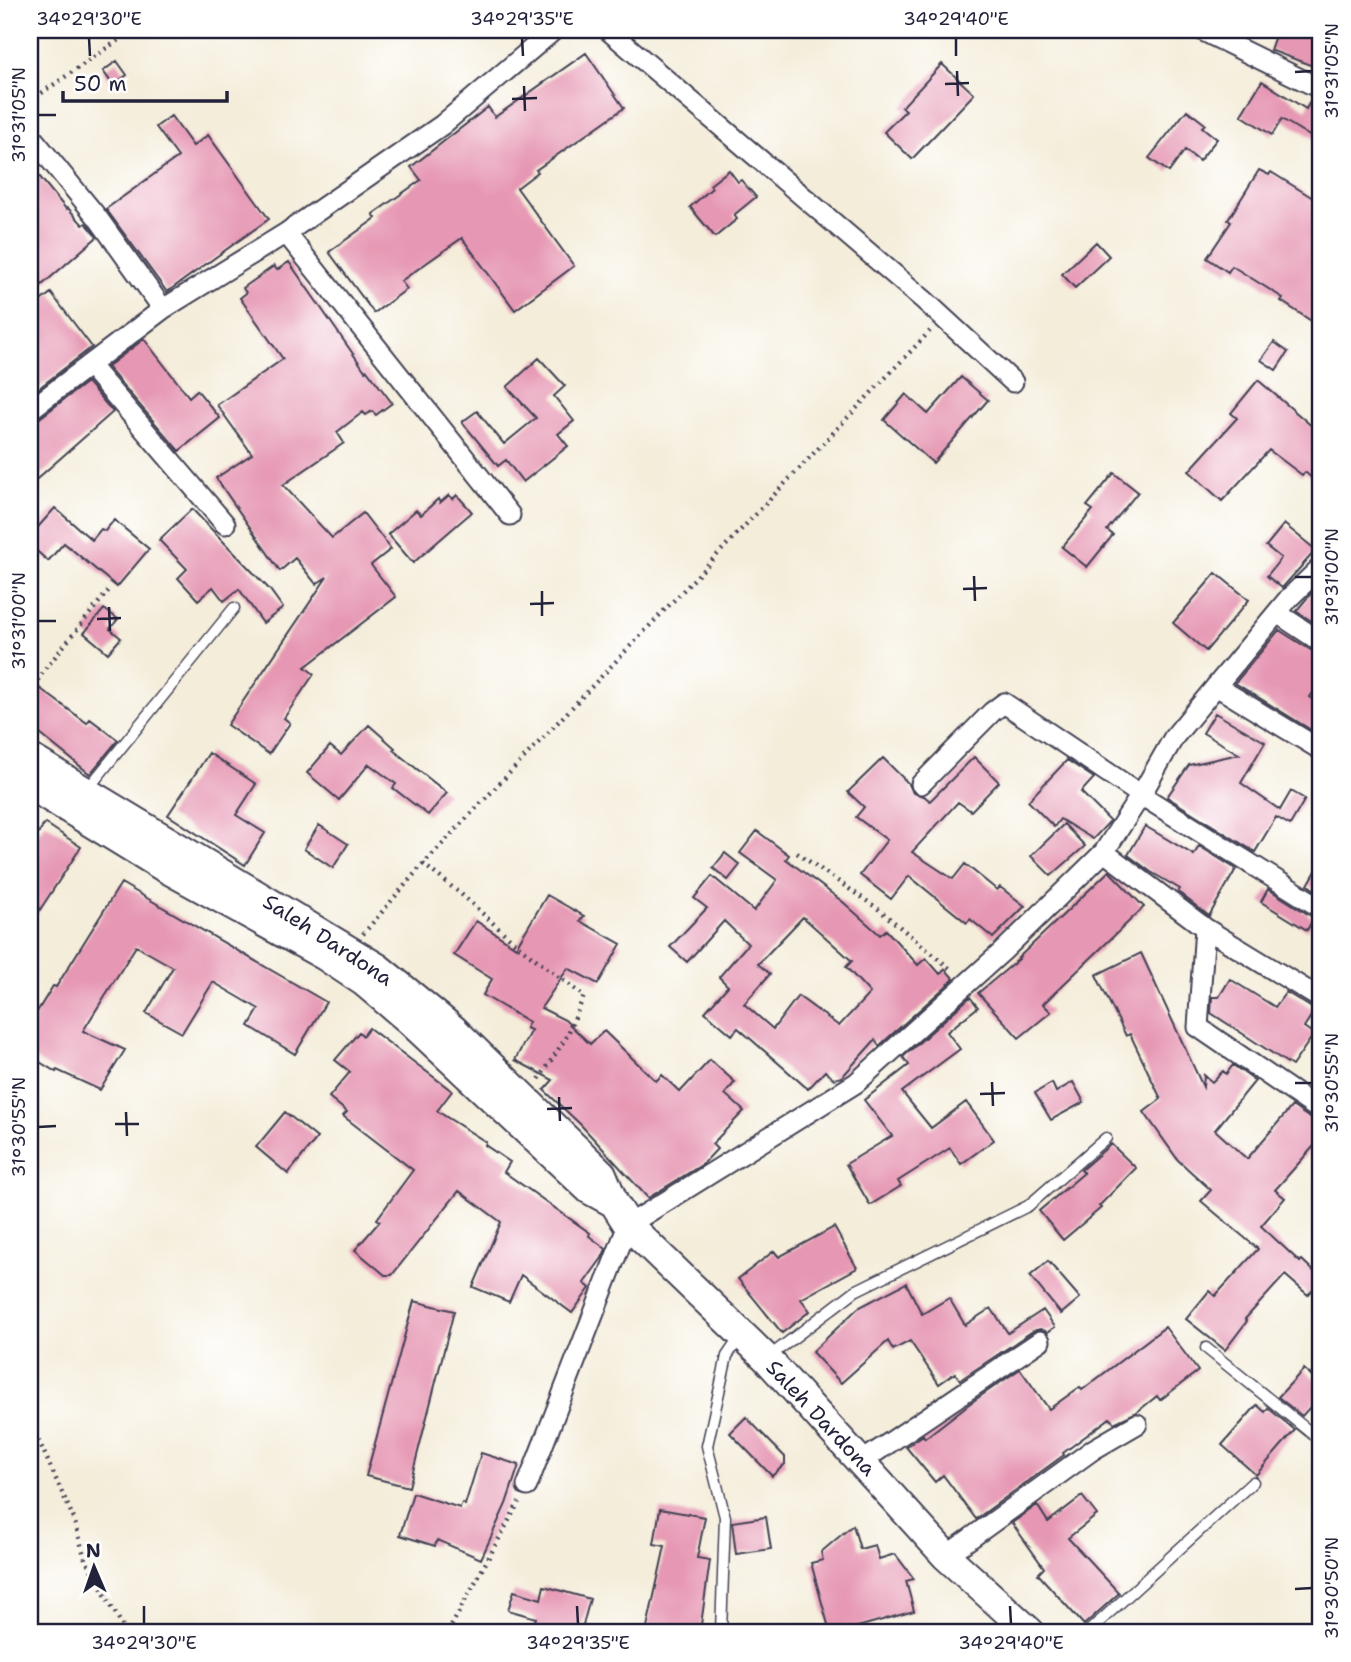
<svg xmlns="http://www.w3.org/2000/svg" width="1351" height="1662" font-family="'Shantell Sans',sans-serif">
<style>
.building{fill:#e697b3;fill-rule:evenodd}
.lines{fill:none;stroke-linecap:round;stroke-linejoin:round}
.lane-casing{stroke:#424053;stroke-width:13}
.street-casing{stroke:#424053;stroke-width:23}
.secondary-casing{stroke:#424053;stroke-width:32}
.path{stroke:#424053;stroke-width:4.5;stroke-dasharray:2 5;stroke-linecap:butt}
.lane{stroke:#fff;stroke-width:10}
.street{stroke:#fff;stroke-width:19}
.secondary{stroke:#fff;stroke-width:28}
.ticks{fill:none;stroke:#22223b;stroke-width:2.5}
.labels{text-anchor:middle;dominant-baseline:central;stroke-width:5;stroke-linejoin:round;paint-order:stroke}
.street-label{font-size:21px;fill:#22223b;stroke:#fff}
.neatline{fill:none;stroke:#22223b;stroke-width:2.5}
.ticks-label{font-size:18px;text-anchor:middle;fill:#22223b}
</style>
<rect width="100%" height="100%" fill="#fff"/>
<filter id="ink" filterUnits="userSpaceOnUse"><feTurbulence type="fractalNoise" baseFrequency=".0143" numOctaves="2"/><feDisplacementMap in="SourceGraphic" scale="14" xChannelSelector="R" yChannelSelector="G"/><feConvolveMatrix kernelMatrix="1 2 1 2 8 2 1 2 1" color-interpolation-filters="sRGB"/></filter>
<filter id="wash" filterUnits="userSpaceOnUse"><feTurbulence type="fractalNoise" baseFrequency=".00686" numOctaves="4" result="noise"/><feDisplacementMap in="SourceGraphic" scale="28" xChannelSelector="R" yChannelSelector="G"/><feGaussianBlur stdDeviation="1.57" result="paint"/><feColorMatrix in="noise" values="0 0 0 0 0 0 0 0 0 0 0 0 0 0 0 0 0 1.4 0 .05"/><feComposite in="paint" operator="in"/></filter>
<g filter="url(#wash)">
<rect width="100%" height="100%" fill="#f4edda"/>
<g id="blocks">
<path class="building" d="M1277,30H1297L1321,39V69L1270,50Z
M586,53L624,108L536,170L538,172L517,188L574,266L515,310L462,238L401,281L407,289L374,313L329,252L376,218L373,214L421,180L411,167L488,107L495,117Z
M117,61L127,75L113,85L103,71Z
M942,64L974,94L912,159L884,132L906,110L902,107Z
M1262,81L1306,109L1312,98L1321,101V143L1282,119L1272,135L1241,115Z
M1187,110L1205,124L1202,127L1217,139L1199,161L1185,150L1169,172L1149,158Z
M171,116L193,146L208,135L269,219L167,292L106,209L178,157L156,127Z
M30,165L66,209L68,208L83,225L86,223L97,237L42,285L30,270Z
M729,170L738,182L741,180L756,197L734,215L737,219L715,237L690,207L712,188L710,185Z
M1259,170L1269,175L1271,172L1321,203V309L1313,322L1281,301L1283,298L1232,266L1228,272L1207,258L1231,222L1228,220Z
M1096,242L1109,256L1075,288L1062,274Z
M289,262L365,371L367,370L392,403L376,415L372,411L366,415L363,412L337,432L344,443L283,485L332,538L363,513L391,549L371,565L396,597L305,667L314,674L284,718L290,723L269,754L227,725L327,577L316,584L295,558L280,571L216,478L252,454L217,405L283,359L240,298L246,293L243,288L274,266L277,270Z
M51,293L92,347L30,395V309Z
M144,339L189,397L197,390L220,418L179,451L107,367Z
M1274,342L1288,352L1276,370L1261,360Z
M539,358L565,386L554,396L574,421L558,434L568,446L523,482L506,460L498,466L462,422L477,411L504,444L536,418L507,387Z
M961,377L988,400L933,463L884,420L906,394L928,414Z
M1258,380L1321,434V486L1305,472L1302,475L1269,450L1222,501L1189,471L1237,418L1231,413Z
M87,382L113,412L30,485V422L37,420Z
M1114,473L1138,492L1107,530L1113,535L1087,567L1062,547L1093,510L1087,506Z
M449,495L453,499L457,495L472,512L413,563L388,534L416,510L421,515L438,499L440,503Z
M55,508L92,540L101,529L105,531L114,520L149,549L117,587L64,543L48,561L30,545V536Z
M192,509L270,590L283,608L263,623L239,589L224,601L213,587L198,600L178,578L187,569L159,540Z
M1284,524L1316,550L1282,588L1267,576L1281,558L1266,546Z
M1216,573L1249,600L1206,651L1173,623Z
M1314,590L1321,596V627L1296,611Z
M104,609L118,619L110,629L121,638L108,653L84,633Z
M1279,630L1314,652L1321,654V681L1310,697L1321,705V736L1235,683Z
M30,681L87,723L90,719L118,740L90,774L30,726Z
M1215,713L1265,742L1241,783L1280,810L1291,791L1305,799L1290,825L1276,817L1255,852L1167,797L1189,765L1239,754L1203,733Z
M369,725L395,748L393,750L447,793L428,815L393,788L396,784L369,764L339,800L307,773L330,746L341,755Z
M209,753L256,784L236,815L265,833L245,865L168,815Z
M974,757L999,782L971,811L958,802L912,852L953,879L965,864L997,890L1000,887L1025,906L993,938L970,919L967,923L909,876L891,899L860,875L887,840L856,817L864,807L848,792L883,758L909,784L913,793L924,796L930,801Z
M1067,760L1094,778L1081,792L1110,821L1093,839L1060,819L1054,827L1028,801Z
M45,823L81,847L30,925V846Z
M1064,824L1085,846L1051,876L1031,856Z
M319,825L348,844L333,868L304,849Z
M1145,826L1194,855L1199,846L1236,869L1209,916L1178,892L1180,889L1151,872L1128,855Z
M757,831L789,855L786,859L843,902L880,935L886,930L918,965L926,958L940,974L945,969L954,979L879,1046L875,1040L842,1077L834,1079L825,1071L808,1089L738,1028L732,1035L705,1012L728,986L719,977L748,944L724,921L687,962L670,947L707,908L694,898L712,876L754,911L777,880L740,853ZM803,917L852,961L846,967L870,993L839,1026L798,996L773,1029L744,1004L770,974L758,964Z
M725,853L740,865L728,880L713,868Z
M1321,862V894L1308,885Z
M1109,871L1144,907L1043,1004L1051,1012L1019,1038L978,993L1019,959L1018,958Z
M121,883L326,1002L295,1054L249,1026L259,1009L213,982L182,1033L146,1013L173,967L136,946L83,1031L125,1050L100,1090L57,1070L56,1072L30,1056V1023L53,986L56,987Z
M1268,889L1314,918L1307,930L1261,902Z
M547,895L584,916L580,921L621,944L598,984L568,968L541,1008L565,1020L590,1044L604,1031L656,1081L662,1075L680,1092L710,1060L735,1082L725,1094L744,1111L712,1144L717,1149L703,1164L648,1198L580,1124L544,1090L553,1080L515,1060L531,1030L526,1028L529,1022L483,995L492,979L454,955L476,921L516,947Z
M1141,953L1203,1087L1204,1075L1212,1082L1223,1071L1226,1074L1233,1065L1255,1081L1215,1130L1247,1159L1292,1106L1314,1121L1321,1123V1138L1275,1190L1285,1198L1261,1226L1300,1262L1302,1260L1321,1278V1280L1308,1295L1285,1275L1245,1319L1247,1321L1225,1350L1186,1319L1209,1291L1215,1296L1258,1249L1201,1201L1211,1190L1178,1160L1144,1112L1161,1099L1130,1034L1126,1036L1096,975Z
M1230,979L1275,1007L1286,992L1315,1010L1304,1027L1314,1034L1292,1066L1211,1013L1212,997H1219Z
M970,997L978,1007L947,1032L960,1049L902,1092L931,1128L966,1102L994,1140L961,1164L950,1148L898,1181L901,1186L870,1205L846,1164L892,1136L864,1100L909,1065L903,1057Z
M369,1028L452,1091L437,1111L486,1142L485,1145L510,1162L504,1172L590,1233L589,1236L606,1249L602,1258L584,1283L590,1288L572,1313L521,1275L509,1302L473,1287L501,1222L459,1191L392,1275H385L355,1250L380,1221L377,1219L413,1170L343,1116L347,1112L329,1097L350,1072L335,1060L359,1032L363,1036Z
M1073,1082L1084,1102L1051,1120L1035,1093L1052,1083L1056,1092Z
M285,1112L317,1138L288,1174L256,1147Z
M1111,1144L1136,1168L1099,1206L1101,1208L1063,1240L1039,1211L1084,1173L1081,1170Z
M834,1227L857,1268L801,1299L810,1311L782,1333L738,1279L774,1251L779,1257Z
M1048,1261L1080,1298L1061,1314L1030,1276Z
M906,1283L922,1314L949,1298L965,1325L991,1308L1008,1333L1043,1310L1055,1327L1048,1332L1040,1329L1033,1331L960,1380L955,1373L939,1384L910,1341L893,1350L888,1341L841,1383L812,1352L858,1308Z
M414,1301L454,1311L409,1487L366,1476Z
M1165,1327L1198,1371L1160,1400L1157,1396L1137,1412L1114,1423L1110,1418L1063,1453L1064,1455L976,1519L943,1475L935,1482L906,1447L923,1435L925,1438L969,1404L1020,1369L1049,1409L1080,1387L1082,1390Z
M1304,1369L1321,1384V1395L1302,1416L1278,1397Z
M1257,1405L1265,1412L1268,1408L1295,1430L1256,1475L1222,1445Z
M746,1417L785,1457V1464L772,1476L730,1433Z
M481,1453L519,1465L506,1504L481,1559L437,1540L435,1546L400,1535L413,1493L460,1508L462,1503L465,1505Z
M1082,1496L1097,1515L1068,1538L1119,1593L1084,1625L1038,1574L1044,1568L1012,1523L1037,1505L1048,1522Z
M660,1509L705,1517L697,1558L710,1560L700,1632H646L665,1546L654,1544Z
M766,1517L771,1549L736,1554L732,1522Z
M853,1525L860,1549L875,1545L879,1559L895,1554L914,1579L906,1581L914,1611L840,1632H830L811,1563L823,1560L821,1552Z
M544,1586L590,1599L581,1632H531L536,1618L508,1610L514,1591L541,1599Z"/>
</g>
</g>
<g filter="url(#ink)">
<use href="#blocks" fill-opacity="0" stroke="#424053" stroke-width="2"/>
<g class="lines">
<defs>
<path id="lane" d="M86,791L234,608
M1206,1348L1321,1441
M770,1356L855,1291L1028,1206L1106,1138
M721,1632L725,1517L707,1446L727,1356L740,1337
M1088,1632L1253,1482"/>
<path id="street" d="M608,30L924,300L1013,382
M1201,30L1321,89
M30,135L97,217L163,309
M286,233L510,515
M89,365L225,524
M30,410L163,309L286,233L442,125L554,30
M1277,613L1321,642
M1216,686L1321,750
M921,784L992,712L1004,703L1141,795L1321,908
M1104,852L1205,928L1198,1027L1321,1111
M1205,928L1321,999
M861,1462L1040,1341
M527,1486L628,1225L856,1083L1003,951L1104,852L1141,795L1174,737L1289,598L1321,567
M946,1556L1094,1449L1137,1424"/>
<path id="secondary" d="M30,758L378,968L454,1030L602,1174L614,1203L628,1225L767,1359L946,1556L1030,1632
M30,785L162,866L325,956L364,982L409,1020L590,1190L614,1203"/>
</defs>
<use href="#lane" class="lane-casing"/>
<use href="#street" class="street-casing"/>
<use href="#secondary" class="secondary-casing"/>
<path class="path" d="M30,101L133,30
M30,692L46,668L109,590
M797,853L877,908L953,971
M423,864L461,894L516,944L584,996L567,1036L538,1081
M363,934L423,864L930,331
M30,1429L38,1439L74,1519L85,1559L126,1632
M448,1632L519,1502"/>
<use href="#lane" class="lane"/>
<use href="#street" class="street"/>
<use href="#secondary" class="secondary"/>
</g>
</g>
<path class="ticks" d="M89,38L90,56M522,38L523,56M956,38V56M957,71L958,96M1295,72L1312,71M945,84L969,83M524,86L525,111M512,99L537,98M38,115H56M974,576L975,601M1295,577H1312M963,589L987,588M542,591V616M530,604L554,603M109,607L110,631M97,619L121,618M38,621H56M992,1082L993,1106M1295,1083H1312M980,1094L1005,1093M559,1097L560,1121M547,1109L572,1108M126,1112L127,1136M115,1124H139M38,1127L56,1126M1295,1589L1312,1588M144,1606V1624M577,1606L578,1624M1010,1606L1011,1624"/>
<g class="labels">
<g class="street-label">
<text transform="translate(328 940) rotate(33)">Saleh Dardona</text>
<text transform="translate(821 1418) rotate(47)">Saleh Dardona</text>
</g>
</g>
<rect width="1351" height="1662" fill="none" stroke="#fff" stroke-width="77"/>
<g transform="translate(94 1567) rotate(358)" stroke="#ffffff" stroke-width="5" paint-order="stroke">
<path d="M0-5L12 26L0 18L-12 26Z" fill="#22223b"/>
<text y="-10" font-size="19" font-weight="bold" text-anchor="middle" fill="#22223b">N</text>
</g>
<path d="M63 91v10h164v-10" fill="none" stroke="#22223b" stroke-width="3.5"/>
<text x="74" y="91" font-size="21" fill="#22223b" stroke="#ffffff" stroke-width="5" paint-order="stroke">50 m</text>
<rect x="38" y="38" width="1274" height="1586" class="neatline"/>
<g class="ticks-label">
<text x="89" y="25">34°29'30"E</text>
<text x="522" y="25">34°29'35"E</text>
<text x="956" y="25">34°29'40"E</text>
<text transform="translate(1332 71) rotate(-90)" y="6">31°31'05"N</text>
<text transform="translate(19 115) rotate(-90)" y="6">31°31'05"N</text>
<text transform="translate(1332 577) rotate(-90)" y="6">31°31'00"N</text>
<text transform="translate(19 621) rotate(-90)" y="6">31°31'00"N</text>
<text transform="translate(1332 1083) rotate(-90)" y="6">31°30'55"N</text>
<text transform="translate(19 1127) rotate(-90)" y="6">31°30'55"N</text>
<text transform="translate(1332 1588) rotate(-90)" y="6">31°30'50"N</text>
<text x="144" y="1649">34°29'30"E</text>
<text x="578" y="1649">34°29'35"E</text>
<text x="1011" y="1649">34°29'40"E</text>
</g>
</svg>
